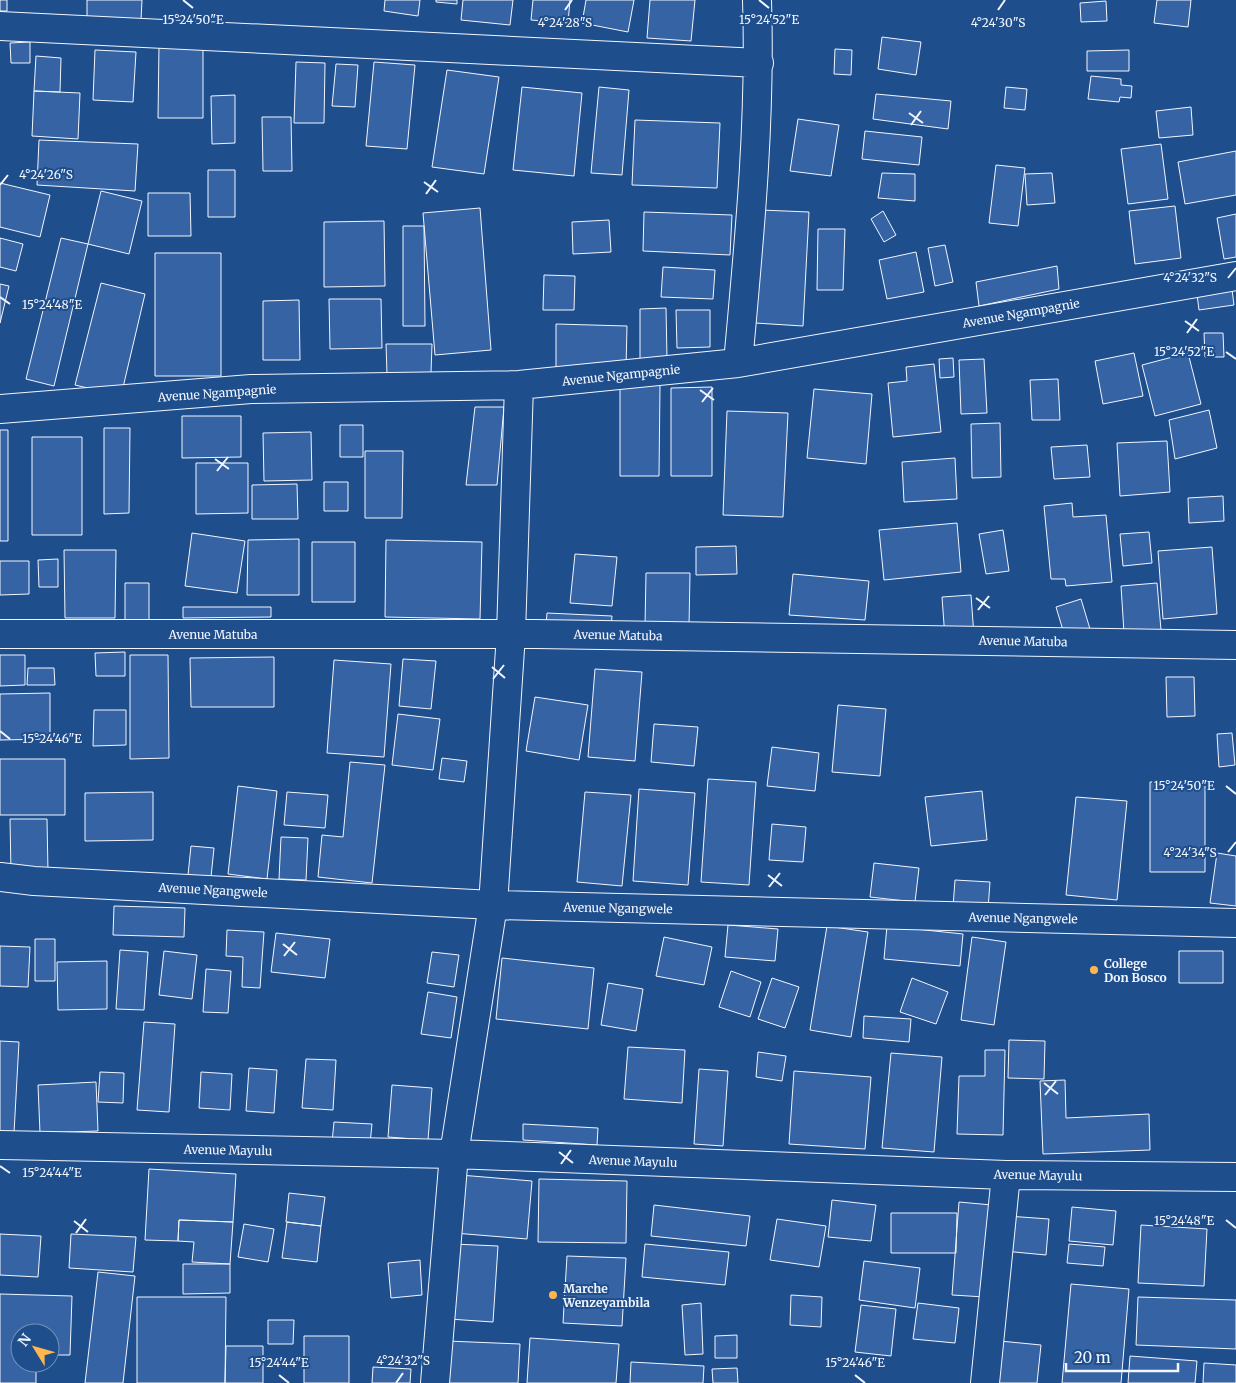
<svg xmlns="http://www.w3.org/2000/svg" width="1236" height="1383" font-family="Merriweather,serif">
<style>
.building{fill:#3563a3;stroke:#f2f6ff}
.lines{fill:none;stroke-linecap:round;stroke-linejoin:round}
.street-casing{stroke:#f2f6ff;stroke-width:30}
.street{stroke:#1f4e8c;stroke-width:28}
.ticks{fill:none;stroke:#f2f6ff;stroke-width:2}
.poi-dot{fill:#ffb74d;stroke:#1f4e8c;stroke-width:2}
.labels{text-anchor:middle;dominant-baseline:central;stroke-width:4;stroke-linejoin:round;paint-order:stroke}
.street-label{font-size:12px;fill:#f2f6ff;stroke:#1f4e8c}
.poi-label{font-size:12px;font-weight:bold;fill:#f2f6ff;stroke:#1f4e8c;text-anchor:start}
.ticks-label{font-size:12px;text-anchor:middle;fill:#f2f6ff;stroke:#1f4e8c;stroke-width:4;stroke-linejoin:round;paint-order:stroke}
</style>
<rect width="100%" height="100%" fill="#1f4e8c"/>
<path class="building" d="M0,0H7V11H0Z
M87,0H142L141,20L87,17Z
M385,0H420L418,16L384,11Z
M436,0H457V4L436,2Z
M463,0H513L510,25L461,20Z
M533,0H570L568,23L531,20Z
M586,0H634L628,32L582,23Z
M650,0H695L691,41L647,38Z
M1157,0H1191L1188,27L1154,23Z
M1106,1L1107,21L1081,22L1080,3Z
M882,37L921,42L916,75L878,69Z
M30,42V63H11L10,43Z
M159,45H203V118H158Z
M835,49L852,50L851,75L834,74Z
M95,50L136,52L133,102L93,100Z
M1129,50V71H1087V51Z
M36,56L61,58L60,92L34,91Z
M296,62L325,63L324,123H294Z
M374,62L415,65L407,149L366,146Z
M336,64L358,65L355,107L332,106Z
M447,70L499,77L484,174L432,167Z
M1091,76L1121,79V85L1132,86L1131,98L1120,97L1119,102L1088,99Z
M522,87L582,93L574,176L513,170Z
M599,87L629,90L622,175L591,173Z
M1006,87L1027,89L1025,110L1004,108Z
M34,91L80,93L78,139L32,136Z
M876,94L951,101L948,129L873,119Z
M235,95V143L212,144L211,96Z
M1191,107L1193,135L1159,138L1156,111Z
M262,117H291L292,171H263Z
M798,119L839,125L831,176L790,171Z
M635,120L720,123L717,188L632,185Z
M865,131L922,137L919,165L862,159Z
M39,140L138,144L135,191L37,185Z
M1161,144L1168,199L1128,204L1121,149Z
M1236,151V195L1185,204L1178,162Z
M996,165L1025,168L1018,226L989,223Z
M208,170H235V217H208Z
M882,173L915,174V201L878,198Z
M1052,173L1055,203L1027,205L1025,174Z
M0,183L50,195L40,237L0,227Z
M101,191L142,201L129,254L88,244Z
M148,193H190L191,236H148Z
M1175,206L1181,258L1135,264L1129,211Z
M480,208L491,350L435,355L423,213Z
M761,210L809,212L803,326L755,323Z
M883,211L896,235L884,242L871,219Z
M644,212L732,215L730,255L643,251Z
M1236,214V257L1224,259L1217,218Z
M609,220L611,252L573,254L572,222Z
M384,221L385,286L324,287V222Z
M403,226H424L425,326H403Z
M818,229H845L843,290H817Z
M0,238L23,244L16,271L0,267Z
M61,238L88,244L54,386L26,379Z
M945,245L953,282L935,286L928,248Z
M916,252L924,292L887,299L879,260Z
M155,253H221V376H155Z
M1057,266L1059,289L979,306L976,282Z
M663,267L715,270L713,299L661,297Z
M544,275L575,276L574,310H543Z
M1231,282L1234,305L1199,310L1196,287Z
M101,283L145,294L121,396L75,385Z
M0,284L9,286L0,323Z
M329,299H381L382,348L330,349Z
M299,300L300,360H263V301Z
M666,308L667,359H640V309Z
M676,310H710V347L677,348Z
M556,324L627,326L626,368L556,367Z
M1204,333H1223L1224,357H1205Z
M386,344H432L431,373L387,374Z
M1134,353L1143,396L1103,404L1095,361Z
M1188,353L1201,404L1155,416L1142,365Z
M953,358L954,377L940,378L939,359Z
M984,359L987,413L961,414L959,360Z
M934,364L941,432L893,437L888,383L907,381L906,367Z
M1058,379L1060,420H1032L1030,380Z
M620,385H660L659,476H620Z
M712,387V476H671V388Z
M814,389L872,394L866,464L807,458Z
M475,407H504L497,485H466Z
M1209,410L1217,448L1175,459L1169,420Z
M727,411L788,413L783,517L723,515Z
M182,416H241V457L182,458Z
M1000,423L1001,477L972,478L971,424Z
M340,425H363V457H340Z
M104,428H130L129,513L104,514Z
M0,430H8V541H0Z
M311,432L312,480L264,481L263,433Z
M32,437H82V535H32Z
M1167,441L1170,492L1120,496L1117,443Z
M1087,445L1090,477L1054,479L1051,447Z
M365,451H403L402,518H365Z
M955,458L957,499L904,502L902,462Z
M196,463H248V513L196,514Z
M324,482H348V511H324Z
M297,484L298,519H252V485Z
M1223,496L1224,521L1189,523L1188,498Z
M1072,503L1073,517L1106,515L1112,582L1066,586L1065,579H1051L1044,506Z
M957,523L961,572L884,580L879,530Z
M1003,530L1009,571L986,574L979,534Z
M1149,532L1152,563L1123,566L1120,534Z
M192,533L245,541L237,593L185,586Z
M299,539V595H247L248,540Z
M386,540L482,542L480,619L385,617Z
M312,542H355V602H312Z
M736,546L737,574L696,575V547Z
M1212,547L1217,614L1163,619L1158,551Z
M64,550H116L115,618H65Z
M575,554L617,557L612,606L570,603Z
M58,559V587H39L38,560Z
M0,561H29V594L0,595Z
M646,573H690L689,626H645Z
M793,574L869,581L865,620L789,615Z
M125,583H149V624L125,625Z
M1157,583L1161,630L1124,633L1121,586Z
M971,595L974,636L945,638L942,597Z
M1081,599L1090,629L1065,637L1056,607Z
M183,607H271V617L183,618Z
M547,613L612,616L611,628L546,625Z
M125,652V676H96L95,653Z
M0,655H25V685L0,686Z
M130,655H168L169,758L130,759Z
M274,657V707H191L190,658Z
M403,659L436,661L431,709L399,706Z
M334,660L391,664L384,757L327,753Z
M28,668H54L55,685H27Z
M595,669L642,672L635,761L588,757Z
M1166,677H1194L1195,716L1167,717Z
M50,693V739L0,740V694Z
M535,697L588,705L579,760L526,751Z
M838,705L886,709L880,776L832,772Z
M94,710H126V745L93,746Z
M398,714L440,719L433,770L392,765Z
M654,724L698,727L694,766L651,762Z
M1232,733L1235,765L1219,767L1217,734Z
M772,747L819,753L815,791L767,786Z
M442,758L467,761L464,782L439,779Z
M0,759H65V815H0Z
M350,762L385,765L372,883L318,877L322,835L343,837Z
M708,779L756,782L749,885L701,882Z
M1150,782H1205V872H1150Z
M238,786L277,791L267,879L228,874Z
M639,789L695,793L688,885L633,881Z
M982,791L987,840L931,846L925,797Z
M153,792V840L85,841V793Z
M287,792L328,795L325,828L284,825Z
M585,792L631,795L622,886L577,882Z
M1076,797L1127,801L1117,900L1066,895Z
M10,819H47L48,872L11,873Z
M772,824L806,827L803,862L769,860Z
M281,837L308,838L306,880L279,879Z
M191,846L214,848L211,877L188,875Z
M1217,853L1236,856V906L1210,903Z
M874,863L919,868L915,902L870,897Z
M955,880L990,882L988,909L953,907Z
M114,906L185,908L184,937L113,935Z
M728,925L778,929L775,961L725,957Z
M827,926L868,932L851,1037L810,1030Z
M887,926L963,934L960,966L884,959Z
M227,930L264,932L260,988L242,987L243,957L226,956Z
M276,933L330,939L325,978L271,972Z
M664,937L712,947L704,985L656,976Z
M972,937L1006,942L994,1025L961,1020Z
M35,939H55V981H35Z
M0,946L30,947L28,987L0,986Z
M120,950L148,952L144,1010L116,1009Z
M164,951L197,955L192,999L159,995Z
M1179,951H1223V983H1179Z
M432,952L459,955L454,987L427,983Z
M502,958L594,968L588,1029L496,1019Z
M107,961V1009L58,1010L57,962Z
M206,969L231,971L228,1013L203,1012Z
M731,971L761,982L750,1017L719,1007Z
M772,978L799,987L785,1028L758,1019Z
M912,978L948,992L936,1024L900,1012Z
M608,983L643,989L636,1031L601,1025Z
M428,992L457,997L451,1038L421,1034Z
M864,1016L911,1019L909,1042L863,1038Z
M144,1022L175,1024L169,1112L137,1110Z
M1009,1040L1045,1041L1044,1079L1008,1078Z
M0,1041L19,1042L14,1133H0Z
M628,1047L685,1050L682,1103L624,1099Z
M985,1050H1005L1003,1135L957,1134L959,1076H985Z
M758,1052L786,1056L782,1081L756,1077Z
M891,1053L942,1057L934,1152L882,1148Z
M306,1059L336,1060L333,1110L302,1108Z
M249,1068L277,1070L274,1113L246,1111Z
M699,1069L728,1071L723,1146L694,1144Z
M794,1071L871,1077L865,1149L789,1144Z
M100,1072L124,1073L123,1103L98,1102Z
M201,1072L232,1074L230,1110L199,1108Z
M1065,1080L1066,1118L1149,1114L1150,1150L1043,1154L1040,1081Z
M96,1082L98,1131L40,1133L38,1085Z
M392,1085L432,1088L428,1140L388,1137Z
M334,1122L372,1124L370,1144L332,1142Z
M523,1124L598,1128L597,1145L523,1140Z
M149,1169L236,1174L233,1222L179,1220L178,1241L145,1240Z
M460,1175L532,1181L527,1239L454,1233Z
M539,1179L627,1181L626,1243L538,1242Z
M289,1193L325,1197L321,1226L286,1222Z
M832,1200L876,1205L871,1241L828,1237Z
M959,1202L992,1205L985,1297L952,1295Z
M654,1205L750,1216L746,1246L651,1236Z
M1072,1207L1116,1211L1113,1245L1069,1241Z
M891,1213H957L956,1253H891Z
M1007,1216L1049,1219L1046,1255L1004,1251Z
M777,1219L826,1226L819,1267L770,1260Z
M179,1220L233,1222L230,1264L192,1262L194,1242L178,1241Z
M287,1222L321,1226L317,1262L282,1258Z
M244,1224L274,1229L268,1262L238,1257Z
M1141,1225L1207,1229L1204,1286L1138,1283Z
M0,1234L41,1236L38,1277L0,1275Z
M71,1234L136,1237L133,1272L69,1268Z
M453,1244L498,1246L493,1322L449,1319Z
M645,1244L729,1252L725,1285L642,1277Z
M1069,1244L1105,1247L1103,1266L1067,1263Z
M567,1256L626,1258L622,1326L563,1323Z
M420,1260L422,1295L391,1298L388,1263Z
M864,1261L920,1268L915,1308L859,1300Z
M183,1264H230V1293L183,1294Z
M98,1272L135,1276L123,1383H85Z
M1071,1284L1129,1289L1121,1383H1062Z
M0,1294L72,1296L70,1355H50V1333H20V1363H36V1383H0Z
M791,1295L822,1297L821,1327L790,1325Z
M137,1297H226L225,1383H137Z
M1138,1297L1236,1300V1349L1136,1345Z
M701,1303L703,1354L685,1355L682,1305Z
M918,1303L959,1308L955,1343L913,1339Z
M861,1305L896,1309L891,1356L855,1352Z
M268,1320H294L293,1344H268Z
M737,1335V1358H715V1336Z
M304,1336H349V1383H304Z
M530,1338L619,1344L616,1383H527Z
M447,1341L520,1344L518,1383H445Z
M1000,1341L1041,1345L1037,1383H996Z
M226,1346H263V1383H225Z
M1130,1356L1197,1361L1195,1383H1128Z
M631,1362L704,1366L703,1383H630Z
M1204,1363L1236,1365V1383H1203Z
M373,1367L411,1369L410,1383H372Z
M737,1368L738,1383H713L712,1369Z"/>
<g class="lines">
<defs>
<path id="street" d="M0,26L759,63
M738,363C749,242 761,121 757,0
M0,409L251,389L519,385L738,363L1236,276
M0,634H536L1236,645
M0,877L34,881L493,905L1236,923
M0,1145L454,1154L1006,1175L1236,1177
M435,1383L454,1154L493,905L511,634L519,385
M985,1383L1006,1175"/>
</defs>
<use href="#street" class="street-casing"/>
<use href="#street" class="street"/>
</g>
<path class="ticks" d="M183,0L193,8M759,0L769,8M565,10L572,0M998,10L1005,0M909,113L923,123M911,125L921,111M424,182L438,192M0,185L8,175M426,194L436,180M1228,278L1236,268M0,297L10,304M1185,321L1199,331M1187,333L1197,319M1226,352L1236,359M700,390L714,400M702,402L713,388M215,459L229,469M217,471L228,457M976,598L990,608M978,610L989,596M492,667L505,678M493,679L504,665M0,731L10,739M1226,786L1236,794M1228,852L1236,842M768,875L782,886M769,887L780,873M283,944L297,955M284,956L295,942M1044,1083L1058,1094M1045,1095L1056,1081M559,1152L573,1163M561,1164L571,1150M0,1166L10,1173M1226,1220L1236,1228M74,1221L88,1232M76,1233L86,1219M279,1375L289,1383M855,1375L865,1383M396,1383L403,1373"/>
<g class="poi-dot">
<circle cx="1094" cy="970" r="5"/>
<circle cx="553" cy="1295" r="5"/>
</g>
<g class="labels">
<g class="street-label">
<text transform="translate(1021 313) rotate(-10)">Avenue Ngampagnie</text>
<text transform="translate(621 375) rotate(-6)">Avenue Ngampagnie</text>
<text transform="translate(217 393) rotate(-4)">Avenue Ngampagnie</text>
<text x="213" y="634">Avenue Matuba</text>
<text transform="translate(618 635) rotate(1)">Avenue Matuba</text>
<text transform="translate(1023 641) rotate(1)">Avenue Matuba</text>
<text transform="translate(213 890) rotate(3)">Avenue Ngangwele</text>
<text transform="translate(618 908) rotate(1)">Avenue Ngangwele</text>
<text transform="translate(1023 918) rotate(1)">Avenue Ngangwele</text>
<text transform="translate(228 1150) rotate(1)">Avenue Mayulu</text>
<text transform="translate(633 1161) rotate(2)">Avenue Mayulu</text>
<text transform="translate(1038 1175) rotate(1)">Avenue Mayulu</text>
</g>
<g class="poi-label">
<text x="1104" y="963">College<tspan x="1104" dy="14">Don Bosco</tspan></text>
<text x="563" y="1288">Marche<tspan x="563" dy="14">Wenzeyambila</tspan></text>
</g>
</g>
<g class="ticks-label">
<text x="193" y="24">15°24'50"E</text>
<text x="769" y="24">15°24'52"E</text>
<text x="565" y="27">4°24'28"S</text>
<text x="998" y="27">4°24'30"S</text>
<text x="46" y="179">4°24'26"S</text>
<text x="1190" y="282">4°24'32"S</text>
<text x="52" y="309">15°24'48"E</text>
<text x="1184" y="356">15°24'52"E</text>
<text x="52" y="743">15°24'46"E</text>
<text x="1184" y="790">15°24'50"E</text>
<text x="1190" y="857">4°24'34"S</text>
<text x="52" y="1177">15°24'44"E</text>
<text x="1184" y="1225">15°24'48"E</text>
<text x="403" y="1365">4°24'32"S</text>
<text x="279" y="1367">15°24'44"E</text>
<text x="855" y="1367">15°24'46"E</text>
</g>
<g transform="translate(35 1348) rotate(307)"><circle r="24" fill="#1f4e8c" stroke="#7391ba"/>
<path d="M0-4L9 19L0 12L-9 19Z" fill="#ffb74d"/>
<text y="-8" font-size="14" font-weight="bold" text-anchor="middle" fill="#f2f6ff">N</text>
</g>
<path d="M1066 1363v8h112v-8" fill="none" stroke="#f2f6ff" stroke-width="2.5"/>
<text x="1074" y="1363" font-size="15" fill="#f2f6ff" stroke="#1f4e8c" stroke-width="4" paint-order="stroke">20 m</text>
</svg>
